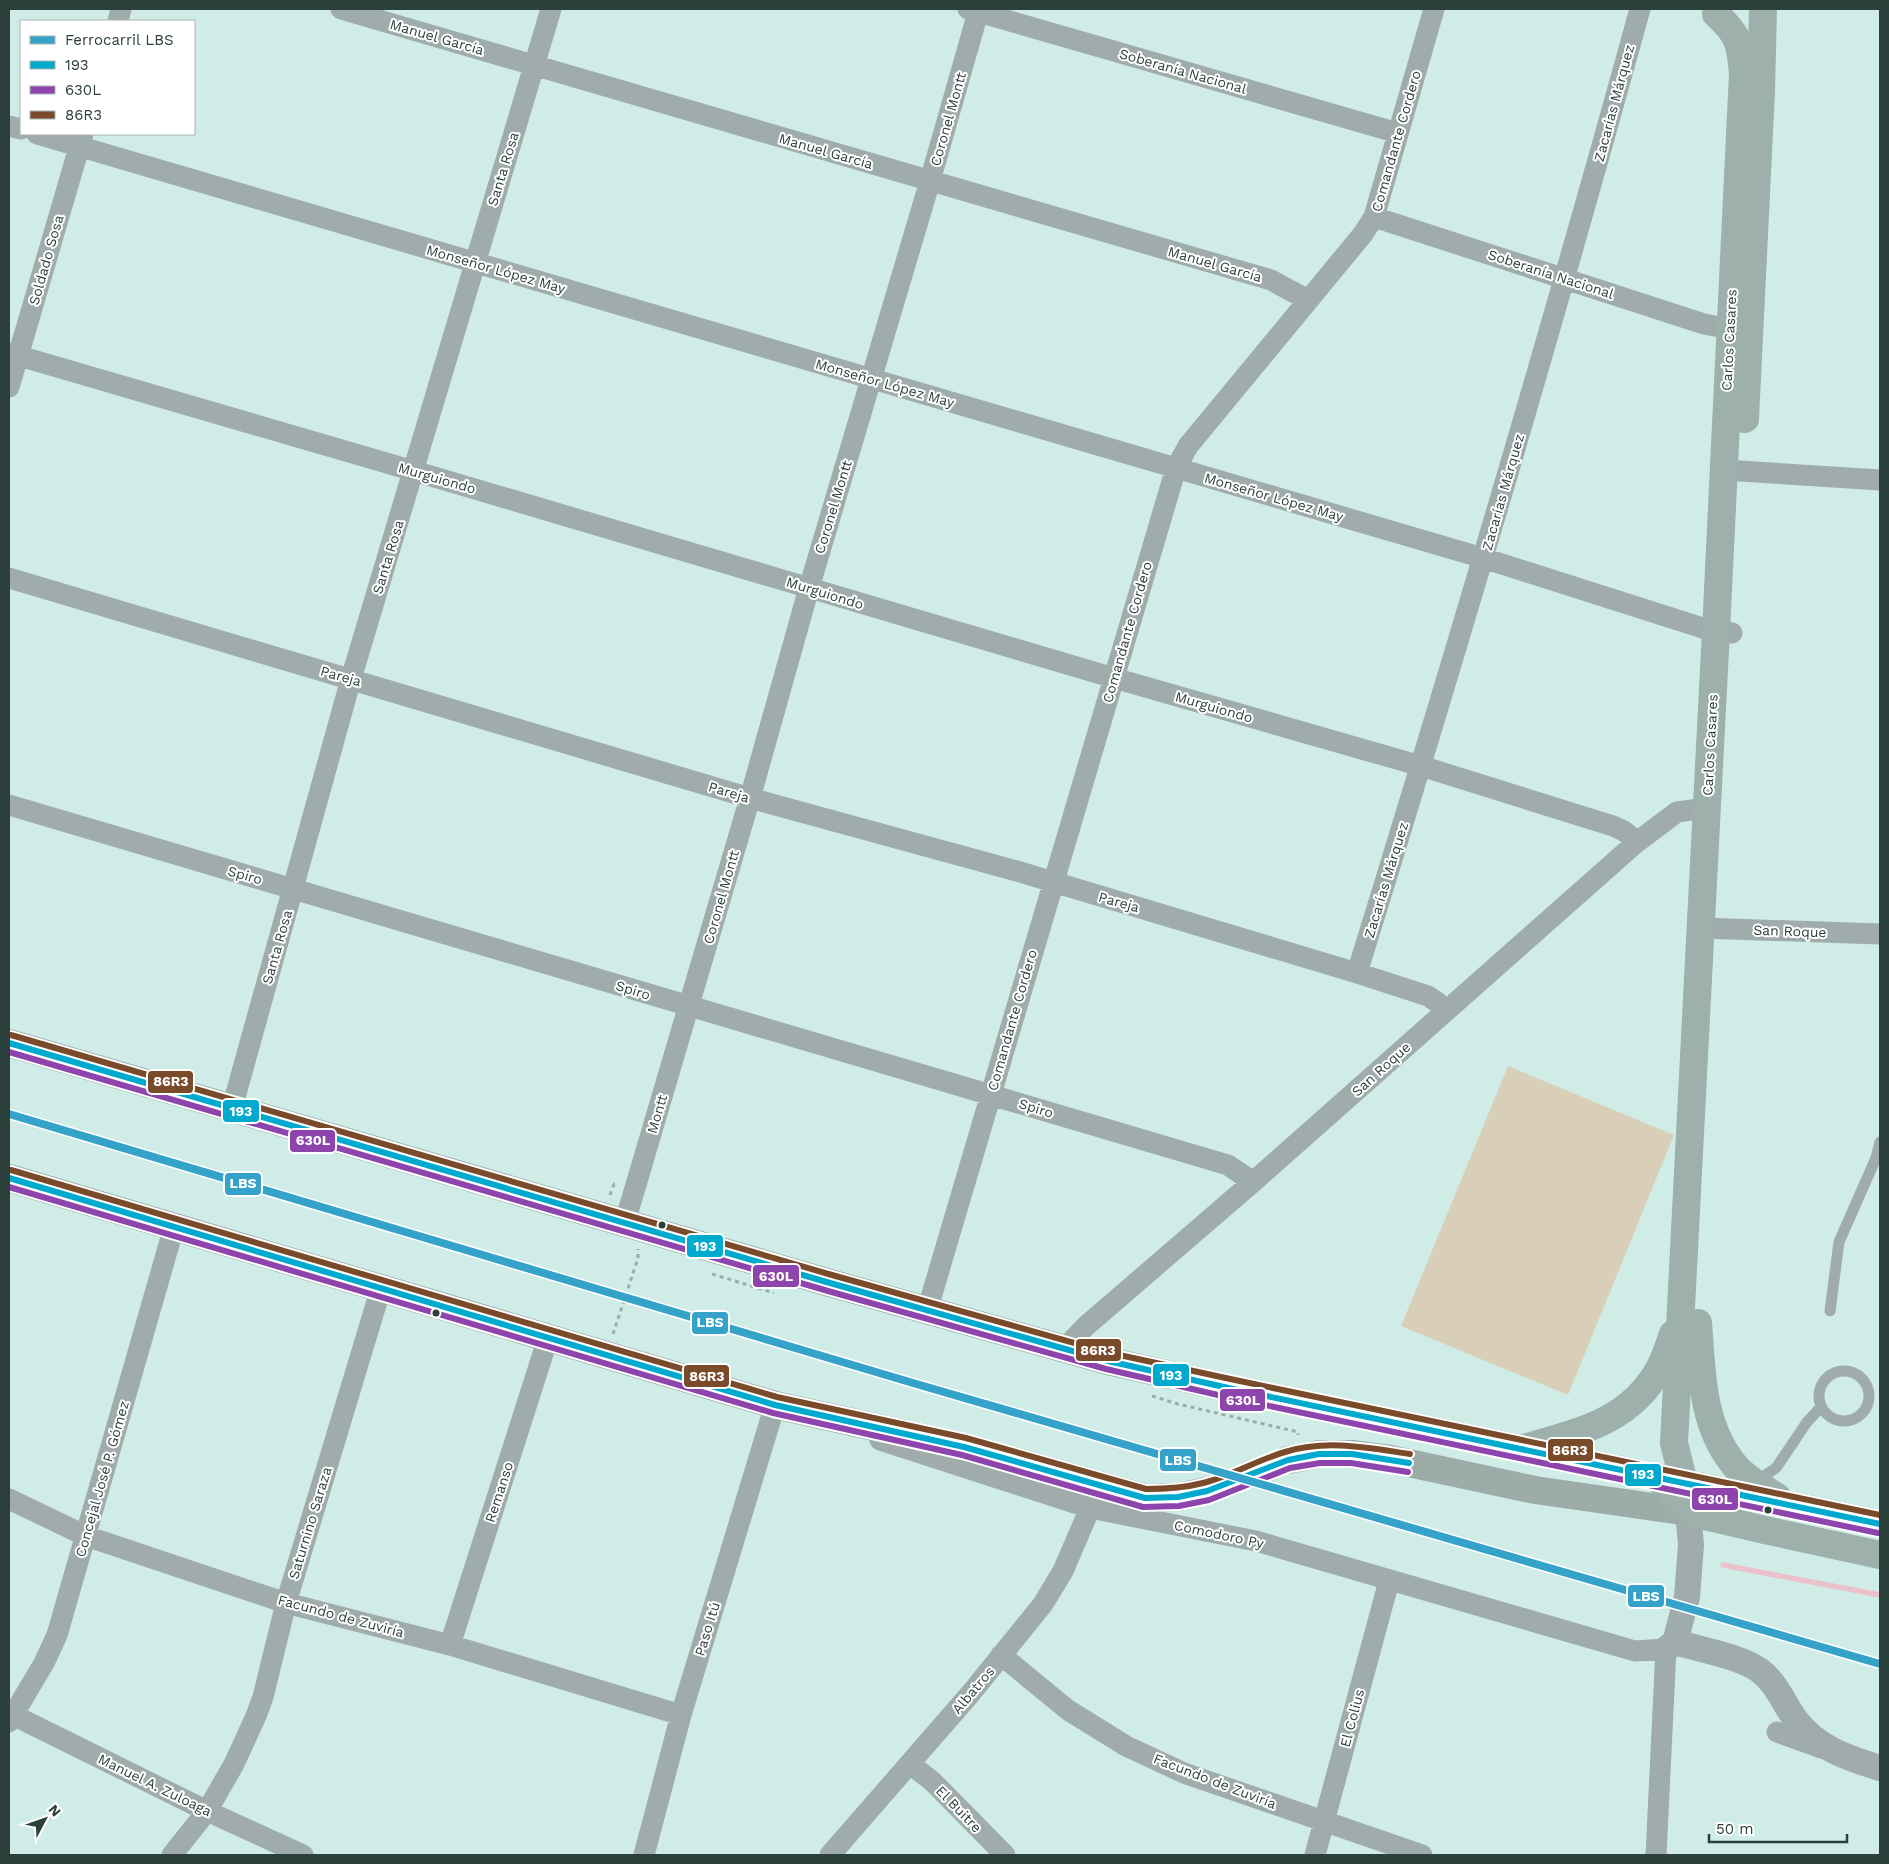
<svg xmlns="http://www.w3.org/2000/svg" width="1889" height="1864" font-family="'Work Sans',sans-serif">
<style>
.green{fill:#d9cfb9}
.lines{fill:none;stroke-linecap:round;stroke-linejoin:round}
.stream{stroke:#ebc2cc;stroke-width:5.5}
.secondary-tunnel{stroke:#afc9c5;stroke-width:28;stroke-dasharray:28 14;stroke-linecap:butt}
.path{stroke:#9daba9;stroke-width:3;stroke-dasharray:4 4;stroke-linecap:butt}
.service{stroke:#a0acab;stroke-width:11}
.minor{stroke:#a0acab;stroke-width:21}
.tertiary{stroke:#a0acab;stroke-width:26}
.secondary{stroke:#9daca9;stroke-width:28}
.primary{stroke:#9db0ac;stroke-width:28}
.bus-1-casing{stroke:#fff;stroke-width:10}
.bus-2-casing{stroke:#fff;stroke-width:10}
.bus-3-casing{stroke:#fff;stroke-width:10}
.bus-1{stroke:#00a9ce;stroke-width:6}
.bus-2{stroke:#8e44ad;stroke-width:6}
.bus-3{stroke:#7a4b2a;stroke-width:6}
.rail-1-casing{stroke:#fff;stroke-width:11}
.rail-1{stroke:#35a2c9;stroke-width:8}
.bus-dot{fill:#2b3f3b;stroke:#fff;stroke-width:2}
.labels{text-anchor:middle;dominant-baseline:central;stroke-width:4;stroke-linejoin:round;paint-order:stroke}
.street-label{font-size:14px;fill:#2b3f3b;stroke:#fff}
.line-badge{stroke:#fff;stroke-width:2}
.badge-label{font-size:14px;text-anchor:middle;font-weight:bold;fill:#fff}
</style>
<rect width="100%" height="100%" fill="#d0ece7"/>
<path class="green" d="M1508,1066L1674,1135L1568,1395L1401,1326Z"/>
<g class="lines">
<path class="stream" d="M1723,1565L1880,1595"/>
<path class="secondary-tunnel" d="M1207,1491L1288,1460"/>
<path class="path" d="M610,1195L614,1184L616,1185
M712,1274L774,1293
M613,1334L638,1258V1249
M1152,1396L1178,1404L1298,1432V1435"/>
<path class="service" d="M1830,1311L1839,1242L1876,1158L1880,1142
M1819 1396a25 25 0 1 1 50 0a25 25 0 1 1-50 0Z
M1755,1482L1776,1468L1807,1422L1821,1407"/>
<path class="minor" d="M341,9L1271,280L1308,300
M968,9L1398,133
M118,21L121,9
M9,126L21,129
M37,134L1483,558L1709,630L1732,633
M1374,217L1704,324L1730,329
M9,353L414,471L1114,678L1421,766L1613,826L1624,831L1637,842
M9,387L83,134
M1724,470L1880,480
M9,578L750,798L1017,871L1357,973L1428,996L1437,1002L1446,1011
M9,805L1228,1165L1253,1182
M1701,928L1880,934
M1357,973C1456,653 1551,332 1640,9
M232,1108L351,679L551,9
M625,1222L750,798L809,588L930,181L979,9
M927,1311L1176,468L1188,446L1363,234L1374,217L1434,9
M1064,1349L1086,1326L1253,1182L1637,842L1677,812L1707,808
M880,1440L1090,1508L1256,1541L1635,1651L1666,1649L1656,1855
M9,1499L86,1536L286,1603L450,1645L681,1715
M450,1645L548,1338
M1001,1655L1068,1710L1126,1746L1184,1773L1422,1855
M9,1713L207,1811L303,1855
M9,1722L44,1663L57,1635L174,1227
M1777,1732L1821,1748
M910,1764L932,1781L1005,1855
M172,1855L207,1811L234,1764L256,1716L263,1697L286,1603L381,1288
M644,1855L681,1715L775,1405L790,1410
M830,1855L971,1693L1043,1604L1063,1571L1090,1508
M1315,1855L1389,1581"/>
<path class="tertiary" d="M1675,1642C1698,1649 1739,1656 1759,1670C1776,1682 1783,1702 1795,1719C1817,1748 1847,1758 1880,1768
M1666,1649L1675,1642L1687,1597L1691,1545L1688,1512"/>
<path class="secondary" d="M9,1178L775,1405L964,1447L1145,1498L1178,1497L1207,1491
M1288,1460L1319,1454H1352L1390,1459L1535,1490L1688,1512L1686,1497"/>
<path class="primary" d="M1745,419L1761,91L1763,9
M9,1043L830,1283L1108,1361L1233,1389L1880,1524
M1698,1323C1702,1371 1701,1422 1732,1462C1743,1477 1762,1487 1777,1497
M1524,1448C1577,1432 1629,1423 1659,1369C1665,1358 1669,1346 1673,1334
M1657,1477L1688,1512L1765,1530L1880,1555
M1684,1483L1674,1443L1716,631L1743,73C1740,43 1739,35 1716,14"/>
<defs>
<path id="bus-1" d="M9,1043L830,1283L1108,1361L1233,1389L1880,1524
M9,1178L775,1405L964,1447L1145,1498L1178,1497L1207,1491L1288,1460L1319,1454H1352L1409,1463"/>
<path id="bus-2" d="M9,1052L828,1291L1106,1369L1231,1398L1878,1533
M9,1187L773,1413L962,1455L1143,1507L1179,1506L1209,1500L1290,1468L1320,1463H1351L1408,1472"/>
<path id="bus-3" d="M11,1035L832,1275L1110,1353L1235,1380L1880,1515
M11,1170L777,1397L966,1438L1146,1489C1166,1489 1184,1488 1203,1483C1231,1476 1257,1460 1285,1452C1327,1439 1369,1448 1410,1454"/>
</defs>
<use href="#bus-1" class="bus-1-casing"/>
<use href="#bus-2" class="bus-2-casing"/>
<use href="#bus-3" class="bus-3-casing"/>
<use href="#bus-1" class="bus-1"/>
<use href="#bus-2" class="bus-2"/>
<use href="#bus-3" class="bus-3"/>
<defs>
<path id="rail-1" d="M9,1114L913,1383L1880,1664"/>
</defs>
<use href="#rail-1" class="rail-1-casing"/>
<use href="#rail-1" class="rail-1"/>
</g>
<g class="bus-dot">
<circle cx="662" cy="1225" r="4.5"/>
<circle cx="436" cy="1313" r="4.5"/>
<circle cx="1768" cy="1510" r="4.5"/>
</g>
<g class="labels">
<g class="street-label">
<text transform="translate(437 37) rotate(16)">Manuel García</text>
<text transform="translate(1183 71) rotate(16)">Soberanía Nacional</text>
<text transform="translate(1614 103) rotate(-75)">Zacarías Márquez</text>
<text transform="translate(948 119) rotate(-74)">Coronel Montt</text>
<text transform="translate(1396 141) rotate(-74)">Comandante Cordero</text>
<text transform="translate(826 151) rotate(16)">Manuel García</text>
<text transform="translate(503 169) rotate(-73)">Santa Rosa</text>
<text transform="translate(46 260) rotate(-74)">Soldado Sosa</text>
<text transform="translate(1215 264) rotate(16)">Manuel García</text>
<text transform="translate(496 269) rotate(16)">Monseñor López May</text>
<text transform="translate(1551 274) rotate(18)">Soberanía Nacional</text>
<text transform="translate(1729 340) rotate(-87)">Carlos Casares</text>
<text transform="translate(885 383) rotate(16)">Monseñor López May</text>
<text transform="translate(437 478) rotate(16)">Murguiondo</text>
<text transform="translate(1503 492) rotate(-74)">Zacarías Márquez</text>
<text transform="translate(1274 497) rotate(16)">Monseñor López May</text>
<text transform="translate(833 507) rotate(-73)">Coronel Montt</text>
<text transform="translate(388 557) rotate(-73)">Santa Rosa</text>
<text transform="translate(825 593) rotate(17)">Murguiondo</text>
<text transform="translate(1127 632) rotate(-74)">Comandante Cordero</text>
<text transform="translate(341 676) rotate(16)">Pareja</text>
<text transform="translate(1214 707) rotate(16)">Murguiondo</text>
<text transform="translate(1710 745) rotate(-87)">Carlos Casares</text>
<text transform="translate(729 792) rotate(17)">Pareja</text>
<text transform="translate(245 875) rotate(16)">Spiro</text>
<text transform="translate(1386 880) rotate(-73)">Zacarías Márquez</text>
<text transform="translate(721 897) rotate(-74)">Coronel Montt</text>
<text transform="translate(1119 902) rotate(16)">Pareja</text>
<text transform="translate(1790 931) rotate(2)">San Roque</text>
<text transform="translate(277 947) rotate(-74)">Santa Rosa</text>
<text transform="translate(633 990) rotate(17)">Spiro</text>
<text transform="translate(1012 1020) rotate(-74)">Comandante Cordero</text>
<text transform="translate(1381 1069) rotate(-42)">San Roque</text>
<text transform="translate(1036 1108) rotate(17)">Spiro</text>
<text transform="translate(657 1114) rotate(-74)">Montt</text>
<text transform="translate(102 1479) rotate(-74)">Concejal José P. Gómez</text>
<text transform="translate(499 1492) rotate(-72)">Remanso</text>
<text transform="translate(310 1523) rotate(-73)">Saturnino Saraza</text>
<text transform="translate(1219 1534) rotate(12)">Comodoro Py</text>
<text transform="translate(341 1616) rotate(15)">Facundo de Zuviría</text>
<text transform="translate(707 1629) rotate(-73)">Paso Itú</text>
<text transform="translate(973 1690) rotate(-50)">Albatros</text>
<text transform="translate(1352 1718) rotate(-75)">El Colius</text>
<text transform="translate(1215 1781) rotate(21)">Facundo de Zuviría</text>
<text transform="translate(155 1785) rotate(26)">Manuel A. Zuloaga</text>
<text transform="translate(959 1809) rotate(46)">El Buitre</text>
</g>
</g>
<g class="line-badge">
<rect x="147" y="1070" width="47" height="24" rx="5" fill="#7a4b2a"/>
<rect x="222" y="1099" width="38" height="24" rx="5" fill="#00a9ce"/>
<rect x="289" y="1129" width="47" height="24" rx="5" fill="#8e44ad"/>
<rect x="224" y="1172" width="38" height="24" rx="5" fill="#35a2c9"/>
<rect x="686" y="1234" width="38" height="24" rx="5" fill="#00a9ce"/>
<rect x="752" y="1264" width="48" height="24" rx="5" fill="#8e44ad"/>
<rect x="691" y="1311" width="38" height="24" rx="5" fill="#35a2c9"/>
<rect x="1075" y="1338" width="47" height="24" rx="5" fill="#7a4b2a"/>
<rect x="1152" y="1363" width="38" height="24" rx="5" fill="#00a9ce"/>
<rect x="683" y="1364" width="47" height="24" rx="5" fill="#7a4b2a"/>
<rect x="1219" y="1388" width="47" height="24" rx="5" fill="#8e44ad"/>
<rect x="1547" y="1438" width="47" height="24" rx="5" fill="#7a4b2a"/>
<rect x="1159" y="1448" width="38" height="24" rx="5" fill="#35a2c9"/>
<rect x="1624" y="1463" width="38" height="24" rx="5" fill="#00a9ce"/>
<rect x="1691" y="1487" width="48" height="24" rx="5" fill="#8e44ad"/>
<rect x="1627" y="1584" width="38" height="24" rx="5" fill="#35a2c9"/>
</g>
<g class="badge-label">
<text x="171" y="1086">86R3</text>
<text x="241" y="1116">193</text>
<text x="313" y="1145">630L</text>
<text x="243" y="1188">LBS</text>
<text x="705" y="1251">193</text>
<text x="776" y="1281">630L</text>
<text x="710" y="1327">LBS</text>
<text x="1098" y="1355">86R3</text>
<text x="1171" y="1380">193</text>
<text x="707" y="1381">86R3</text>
<text x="1243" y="1405">630L</text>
<text x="1570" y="1455">86R3</text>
<text x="1178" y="1465">LBS</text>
<text x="1643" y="1479">193</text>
<text x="1715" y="1504">630L</text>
<text x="1646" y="1601">LBS</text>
</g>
<rect width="1889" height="1864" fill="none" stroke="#2b3f3b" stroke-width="20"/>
<rect x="20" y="20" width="175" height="115" fill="#ffffff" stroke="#aab2b1"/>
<rect x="30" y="36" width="25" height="8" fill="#35a2c9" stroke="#aab2b1"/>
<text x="65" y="45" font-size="15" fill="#2b3f3b">Ferrocarril LBS</text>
<rect x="30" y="61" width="25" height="8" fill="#00a9ce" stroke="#aab2b1"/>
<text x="65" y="70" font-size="15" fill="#2b3f3b">193</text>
<rect x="30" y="86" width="25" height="8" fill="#8e44ad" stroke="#aab2b1"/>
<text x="65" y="95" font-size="15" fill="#2b3f3b">630L</text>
<rect x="30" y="111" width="25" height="8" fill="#7a4b2a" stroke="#aab2b1"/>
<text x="65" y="120" font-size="15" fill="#2b3f3b">86R3</text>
<g transform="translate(45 1819) rotate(49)" stroke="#ffffff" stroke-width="4" paint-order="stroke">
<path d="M0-4L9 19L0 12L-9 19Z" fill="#2b3f3b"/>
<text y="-8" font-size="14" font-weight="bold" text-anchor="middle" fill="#2b3f3b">N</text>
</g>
<path d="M1709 1834v8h138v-8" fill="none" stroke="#2b3f3b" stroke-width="2.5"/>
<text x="1716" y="1834" font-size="15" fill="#2b3f3b" stroke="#ffffff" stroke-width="4" paint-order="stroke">50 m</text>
</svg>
